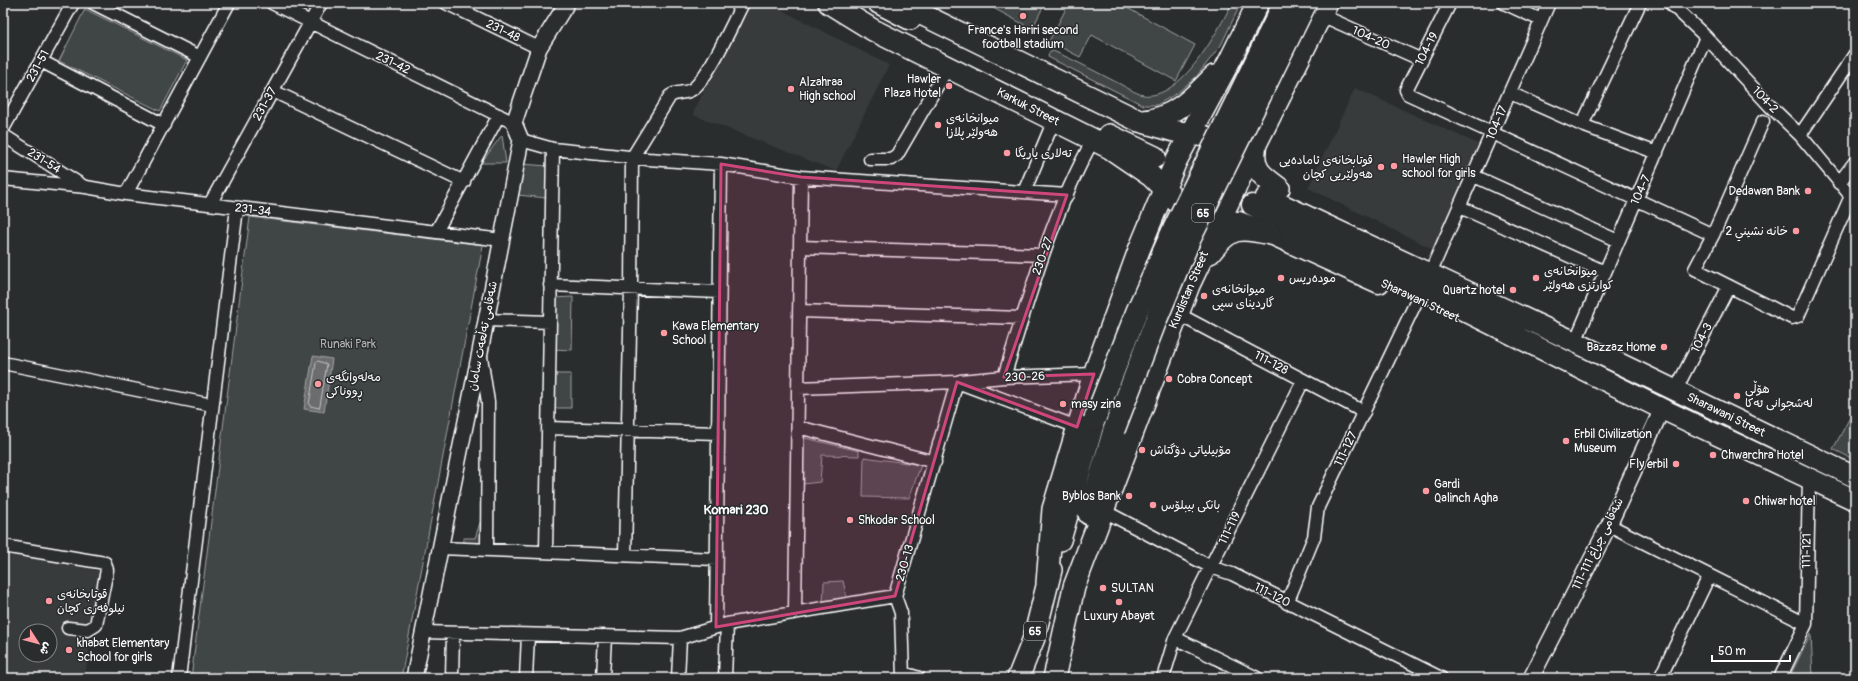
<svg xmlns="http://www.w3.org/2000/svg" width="1858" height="681" font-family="Pangolin,'Playpen Sans Arabic',sans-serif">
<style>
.built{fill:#373a3b;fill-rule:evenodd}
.green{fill:#414445;stroke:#a0a2a2}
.water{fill:#6a6c6d;stroke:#a6a7a7}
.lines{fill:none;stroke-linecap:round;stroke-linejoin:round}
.shore{stroke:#c3c4c5;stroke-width:1}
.trunk-tunnel{stroke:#3f4243;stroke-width:21;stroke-dasharray:21 10;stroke-linecap:butt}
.minor-casing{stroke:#fff;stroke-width:15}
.tertiary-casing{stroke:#fff;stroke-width:18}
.primary-casing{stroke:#fff;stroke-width:23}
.trunk-casing{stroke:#fff;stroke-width:24}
.minor{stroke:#2a2d2e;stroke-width:12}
.tertiary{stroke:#2a2d2e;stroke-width:15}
.primary{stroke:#2a2d2e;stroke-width:20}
.trunk{stroke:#2a2d2e;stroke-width:21}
.trunk-bridge-casing{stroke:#fff;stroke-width:24;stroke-linecap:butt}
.trunk-bridge{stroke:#2a2d2e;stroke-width:21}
.marked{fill:#ce467c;fill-opacity:0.2;stroke:#ce467c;stroke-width:3;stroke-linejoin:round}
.poi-dot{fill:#ff9aa2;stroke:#2a2d2e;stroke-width:1.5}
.labels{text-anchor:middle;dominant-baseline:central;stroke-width:3;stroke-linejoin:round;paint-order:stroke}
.shield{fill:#2a2d2e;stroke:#bfc0c0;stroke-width:1}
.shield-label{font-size:11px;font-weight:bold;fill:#fff}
.poi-label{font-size:12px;fill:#fff;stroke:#2a2d2e;text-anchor:start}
.street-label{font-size:12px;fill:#fff;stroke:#2a2d2e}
.park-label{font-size:12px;fill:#b3b4b5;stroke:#2a2d2e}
.neighbourhood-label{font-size:13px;font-weight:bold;fill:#fff;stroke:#2a2d2e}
</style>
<rect width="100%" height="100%" fill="#2a2d2e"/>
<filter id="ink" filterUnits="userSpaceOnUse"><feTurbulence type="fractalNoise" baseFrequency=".025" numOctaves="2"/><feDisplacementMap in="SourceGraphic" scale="8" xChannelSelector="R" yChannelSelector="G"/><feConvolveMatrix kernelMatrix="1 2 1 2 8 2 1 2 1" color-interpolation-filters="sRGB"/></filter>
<g filter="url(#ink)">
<path class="built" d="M749,3H768L889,65L836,171L696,116L693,113Z
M1355,88L1478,144L1435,250L1308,188Z
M3,553L100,571L85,678H3ZM26,631H50V655H26Z"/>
<path class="green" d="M984,3H1045L1032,29Z
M1069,3H1118L1195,45L1176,81L1092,35L1080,57L1049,41Z
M1232,3H1241L1221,45L1196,77L1177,93L1157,105H1143L1048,57L1049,53L1053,51C1075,60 1096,72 1118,83C1126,87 1135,93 1143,95C1181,101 1218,31 1232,3Z
M85,9L187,60L160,111L59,61Z
M502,135L506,163H481Z
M522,164L548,166L547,198L517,195Z
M250,217L483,245L401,678H191Z
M573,297L572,350L553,349L552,298Z
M551,374H571V408H552Z
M1855,408V460L1833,449Z
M801,437L859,451V456L822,455L820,482L803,484Z
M864,457L921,465L909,498L863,497Z
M482,517L483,543L462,544L464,538H475Z
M843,581L848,602L823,604L824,582Z
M1811,634L1813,678H1789Z"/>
<path class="water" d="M313,356L332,359L324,412L304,409Z"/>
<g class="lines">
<path class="shore" d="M318,361L327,364L320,406L319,408L310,406L309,404L316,363Z"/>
<path class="trunk-tunnel" d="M1157,159L1252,205"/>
<defs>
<path id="minor" d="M93,3L200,57
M272,3L514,123
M446,3L539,48
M1450,3L1406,90L1408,94L1713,235
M1504,3L1541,20
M1670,3L1706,37L1770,106L1800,135L1855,201
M1321,15L1422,60
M41,61L164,125
M273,91L464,182
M1510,93L1582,125L1657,153
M1763,121L1713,235L1695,269L1792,318L1798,316L1851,196
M1582,125L1640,3
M3,129L73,3
M3,135L83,186
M1800,135L1855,54
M521,140L553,149L648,159L721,164L801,177L1067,195
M870,159H891L897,155L948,67
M1474,176L1618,241
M3,179L86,187L126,194L502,240
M1839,183L1855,162
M1024,192L1054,120
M126,194L229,3
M210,204L321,3
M1460,207L1605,272
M436,232L499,115
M800,247L1043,255
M1434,264L1549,3
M550,285L719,292
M799,311L1022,318
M1178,314L1364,412
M486,320L550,322
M1575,342L1706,37
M481,357L488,402L487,549
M3,363L212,405
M1004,377C1029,297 1052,214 1093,140
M960,381L1004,377L1094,374
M798,388L957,382L1077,427
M1675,391L1729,286
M798,427L935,462
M548,428L718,433
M1104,511L1211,567L1232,574L1441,678
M1609,525L1806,624
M3,546L105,563L107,570L96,625L88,630L68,628
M440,548L716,559
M546,551L553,149
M625,555L631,288L632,158L670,96C678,91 684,94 691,90C707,82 733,22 743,3
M1287,603L1314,537L1318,507L1417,300
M795,611L801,177
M716,627L721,164
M423,632L680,638L727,624L895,596
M1175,638L1257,678
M903,673L919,678
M179,678L237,208
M452,678L453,633
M526,678L528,635
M603,678L605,636
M678,678L680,638
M725,678L727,624
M903,678L901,613L895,596L957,382
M1163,678L1175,638L1303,381
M1660,678L1709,576
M1780,678L1806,624L1809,478"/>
<path id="tertiary" d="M414,678L480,352L521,140L514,123L539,48L567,3
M1531,678L1609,525L1662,409"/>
<path id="primary" d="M1266,197L1575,342L1855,477
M1252,205L1662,409L1855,500
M1220,221L1239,222L1271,234L1379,283"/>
<path id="trunk" d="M829,3L873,30L1110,148L1151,176L1178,203L1201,215
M879,3L910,19
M899,3L1139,121L1174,131L1204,136
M1141,121C1172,120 1194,97 1214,76
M1109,135L1155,157
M1256,144C1251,169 1261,175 1279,188
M1210,253C1231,226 1239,227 1271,234
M1089,514L1114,430
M1060,540L1094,421
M1047,583L1053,509L1094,374L1139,250L1176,161L1230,60L1258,3
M1018,678L1034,638L1051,570
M1054,678L1074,587L1189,285L1256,144L1327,3"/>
</defs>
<use href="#minor" class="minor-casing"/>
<use href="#tertiary" class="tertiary-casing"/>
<use href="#primary" class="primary-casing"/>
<use href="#trunk" class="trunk-casing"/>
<use href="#minor" class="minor"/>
<use href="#tertiary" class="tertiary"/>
<use href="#primary" class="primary"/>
<use href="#trunk" class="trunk"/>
<defs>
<path id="trunk-bridge" d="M1094,421L1137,311L1173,230L1284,3
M1114,430L1157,318L1190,239L1306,3"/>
</defs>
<use href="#trunk-bridge" class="trunk-bridge-casing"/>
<use href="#trunk-bridge" class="trunk-bridge"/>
</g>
</g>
<path class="marked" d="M721,164L801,177L1067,195L1004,377L1094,374L1077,427L957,382L895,596L716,627Z"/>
<g class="poi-dot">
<circle cx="1023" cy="16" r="4"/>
<circle cx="949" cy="86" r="4"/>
<circle cx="791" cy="89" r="4"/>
<circle cx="938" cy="125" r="4"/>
<circle cx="1007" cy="153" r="4"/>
<circle cx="1394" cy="166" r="4"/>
<circle cx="1381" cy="167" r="4"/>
<circle cx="1808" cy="191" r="4"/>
<circle cx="1796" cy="231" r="4"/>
<circle cx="1281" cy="278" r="4"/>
<circle cx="1536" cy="278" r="4"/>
<circle cx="1513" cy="290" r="4"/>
<circle cx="1204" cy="296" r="4"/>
<circle cx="664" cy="333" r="4"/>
<circle cx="1664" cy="347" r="4"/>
<circle cx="1169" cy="379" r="4"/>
<circle cx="318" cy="384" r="4"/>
<circle cx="1737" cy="396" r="4"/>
<circle cx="1063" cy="404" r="4"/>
<circle cx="1566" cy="441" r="4"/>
<circle cx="1142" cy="450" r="4"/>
<circle cx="1713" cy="455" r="4"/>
<circle cx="1676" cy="464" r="4"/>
<circle cx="1426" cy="491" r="4"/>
<circle cx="1129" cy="496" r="4"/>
<circle cx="1746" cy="501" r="4"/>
<circle cx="1153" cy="505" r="4"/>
<circle cx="850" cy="520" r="4"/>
<circle cx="1103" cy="588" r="4"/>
<circle cx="49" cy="601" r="4"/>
<circle cx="1119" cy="602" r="4"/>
<circle cx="69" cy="650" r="4"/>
</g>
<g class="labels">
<g class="shield">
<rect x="1192" y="204" width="22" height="18" rx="3"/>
<rect x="1024" y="622" width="22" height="18" rx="3"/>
</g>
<g class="shield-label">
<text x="1203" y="213">65</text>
<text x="1035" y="631">65</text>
</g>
<g class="poi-label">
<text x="1023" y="30" text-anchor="middle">France's Hariri second<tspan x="1023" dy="14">football stadium</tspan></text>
<text x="941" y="79" text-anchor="end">Hawler<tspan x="941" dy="14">Plaza Hotel</tspan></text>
<text x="799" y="82">Alzahraa<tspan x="799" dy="14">High school</tspan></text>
<text x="946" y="118">میوانخانەی<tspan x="946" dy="14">هەولێر پلازا</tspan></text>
<text x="1015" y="153">تەلاری یاریگا</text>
<text x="1402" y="159">Hawler High<tspan x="1402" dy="14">school for girls</tspan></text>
<text x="1373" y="160" text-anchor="end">قوتابخانەی ئامادەیی<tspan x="1373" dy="14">هەولێریی کچان</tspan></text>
<text x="1800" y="191" text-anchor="end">Dedawan Bank</text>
<text x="1788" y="231" text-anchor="end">خانه نشيني 2</text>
<text x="1544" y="271">میوانخانەی<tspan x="1544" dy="14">کوارتزی هەولێر</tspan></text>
<text x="1289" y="278">مودەریس</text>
<text x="1212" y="289">میوانخانەی<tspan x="1212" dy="14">گاردینای سپی</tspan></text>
<text x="1505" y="290" text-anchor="end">Quartz hotel</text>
<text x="672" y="326">Kawa Elementary<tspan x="672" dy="14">School</tspan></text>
<text x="1656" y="347" text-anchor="end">Bazzaz Home</text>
<text x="326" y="377">مەلەوانگەی<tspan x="326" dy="14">ڕووناکی</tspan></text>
<text x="1177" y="379">Cobra Concept</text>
<text x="1745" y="389">هۆڵی<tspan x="1745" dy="14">لەشجوانی ئەکا</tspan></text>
<text x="1071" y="404">masy zina</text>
<text x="1574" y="434">Erbil Civilization<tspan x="1574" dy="14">Museum</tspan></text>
<text x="1150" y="450">مۆبیلیاتی دۆگتاش</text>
<text x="1721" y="455">Chwarchra Hotel</text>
<text x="1668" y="464" text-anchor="end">Fly erbil</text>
<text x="1434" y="484">Gardi<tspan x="1434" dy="14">Qalinch Agha</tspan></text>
<text x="1121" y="496" text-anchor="end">Byblos Bank</text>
<text x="1754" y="501">Chiwar hotel</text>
<text x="1161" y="505">بانکی بیبلۆس</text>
<text x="858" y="520">Shkodar School</text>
<text x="1111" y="588">SULTAN</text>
<text x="57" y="594">قوتابخانەی<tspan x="57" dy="14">نیلوفەری کچان</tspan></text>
<text x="1119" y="616" text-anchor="middle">Luxury Abayat</text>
<text x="77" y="643">khabat Elementary<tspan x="77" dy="14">School for girls</tspan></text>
</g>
<g class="street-label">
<text transform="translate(503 31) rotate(26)">231-48</text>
<text transform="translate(1371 38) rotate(24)">104-20</text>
<text transform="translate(1427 49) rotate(-63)">104-19</text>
<text transform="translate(393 63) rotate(26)">231-42</text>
<text transform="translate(38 66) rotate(-61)">231-51</text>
<text transform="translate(1765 100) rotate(46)">104-2</text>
<text transform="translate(265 104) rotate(-61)">231-37</text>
<text transform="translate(1028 107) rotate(27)">Karkuk Street</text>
<text transform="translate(1497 123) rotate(-67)">104-17</text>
<text transform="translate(44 161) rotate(32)">231-54</text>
<text transform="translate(1641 190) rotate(-66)">104-7</text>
<text transform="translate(253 210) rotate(7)">231-34</text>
<text transform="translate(1043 256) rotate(-70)">230-27</text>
<text transform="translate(1189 290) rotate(-67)">Kurdistan Street</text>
<text transform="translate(1420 301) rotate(25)">Sharawani Street</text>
<text transform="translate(483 336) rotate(-79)">شەقامی تەڵعەت سامان</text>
<text transform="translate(1702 338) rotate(-63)">104-3</text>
<text transform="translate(1271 363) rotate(28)">111-128</text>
<text transform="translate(1025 377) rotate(-2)">230-26</text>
<text transform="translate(1726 415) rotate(26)">Sharawani Street</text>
<text transform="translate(1346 449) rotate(-64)">111-127</text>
<text transform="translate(1230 528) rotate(-64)">111-119</text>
<text transform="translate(1598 544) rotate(-64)">شەقامی چراغ 111-111</text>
<text transform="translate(1807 551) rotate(-89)">111-121</text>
<text transform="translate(905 563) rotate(-74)">230-13</text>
<text transform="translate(1272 595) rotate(27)">111-120</text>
</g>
<g class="park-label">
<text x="348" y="344">Runaki Park</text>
</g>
<g class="neighbourhood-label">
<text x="736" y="510">Komari 230</text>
</g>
</g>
<rect width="1858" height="681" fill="none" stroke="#2a2d2e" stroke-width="16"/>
<rect x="8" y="8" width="1842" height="665" fill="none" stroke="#fff" stroke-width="1.5" filter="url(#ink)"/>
<g transform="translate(38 643) rotate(126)"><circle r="19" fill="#2a2d2e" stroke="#7f8182"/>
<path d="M0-3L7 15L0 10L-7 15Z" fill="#ff9aa2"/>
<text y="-6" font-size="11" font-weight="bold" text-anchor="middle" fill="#ffffff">ش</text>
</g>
<path d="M1712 655v6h78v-6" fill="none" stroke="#ffffff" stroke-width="2"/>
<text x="1718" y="655" font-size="12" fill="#ffffff" stroke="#2a2d2e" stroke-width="3" paint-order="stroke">50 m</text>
</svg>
